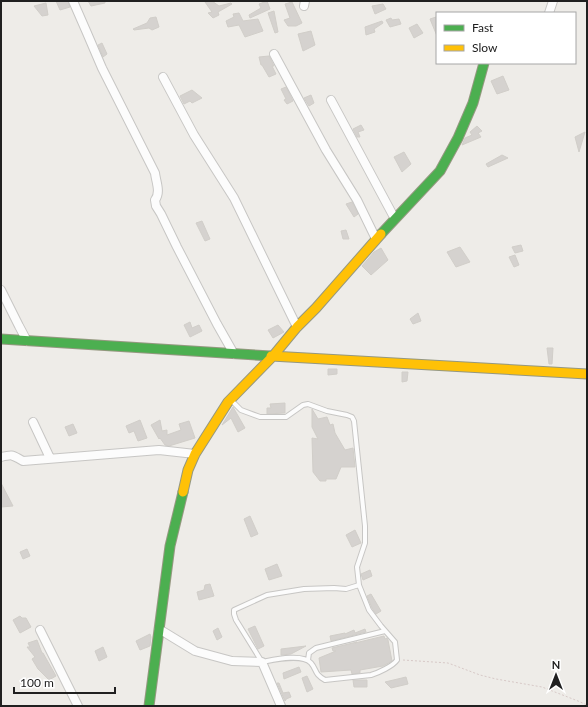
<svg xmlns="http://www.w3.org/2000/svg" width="588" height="707" font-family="Lato,sans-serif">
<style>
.building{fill:#d5d2cf;stroke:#d1cec9}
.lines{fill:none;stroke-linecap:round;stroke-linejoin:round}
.lane-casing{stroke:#c7c6c4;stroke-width:6}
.street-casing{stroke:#c7c6c4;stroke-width:10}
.fast-casing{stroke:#959880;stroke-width:11}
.slow-casing{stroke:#959880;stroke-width:11}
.path{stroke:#d7c9c7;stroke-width:1;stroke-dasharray:2 2;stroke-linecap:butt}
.lane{stroke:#fcfcfc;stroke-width:4}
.street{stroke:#fcfcfc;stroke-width:8}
.fast{stroke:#4caf50;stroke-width:9}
.slow{stroke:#ffc107;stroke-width:9}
</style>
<rect width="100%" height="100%" fill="#eeece8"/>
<path class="building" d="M56,1H68L70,7L60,10Z
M88,1H105V3L91,6Z
M212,1L219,6L231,3L232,4L218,12L219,15L213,18L208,13L212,12L205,2Z
M267,1L270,9L250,18L249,15L261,8L259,4Z
M292,2L302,23L296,26H288L284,20L290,18L285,4Z
M46,3L48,15L42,16L34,6Z
M383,4L386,9L375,14L372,6Z
M274,11L278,32L275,33L268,13Z
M239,13L243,21L258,19L263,31L245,37L239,25L228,27L226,21L234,17L233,14Z
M156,17L159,27L152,30L149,28L134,30L133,29L147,23L150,18Z
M436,17L437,20V36L430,19Z
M391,18L392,20L399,19L401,24L390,27L386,20Z
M382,21L383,23L374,29L375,32L366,35L365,27Z
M417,24L423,33L414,38L409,28Z
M311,31L315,45L303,51L298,34Z
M102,43L107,54L103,57L98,45Z
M269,56L274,66H272L276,74L269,77L262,65H261L259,57Z
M503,76L509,90L497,94L491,81Z
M286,87L293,101L287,104L284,100L286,99L281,89Z
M192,90L202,98L192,103L190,101L184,104L180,96Z
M311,95L314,103L309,106L304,98Z
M361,125L364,130L358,132L360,137H357L353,129Z
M477,126L482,131L478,133L481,137L462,145L465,138L472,135L470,132Z
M585,132L579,152L575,137Z
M404,152L411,164L402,172L394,157Z
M502,155L508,158L488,167L486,164Z
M352,202L358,214L354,217L346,204Z
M202,221L210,239L205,241L196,223Z
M346,230L349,239H343L341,231Z
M521,245L523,251L515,253L512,247Z
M460,247L470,262L456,267L447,252Z
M381,248L388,260L371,275L362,266L374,252Z
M515,255L519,265L514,267L509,257Z
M418,313L421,321L413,324L410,319Z
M190,322L192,328L199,325L202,331L190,337L184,325Z
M278,325L284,332L273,338L268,330Z
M547,348H553L552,364H549Z
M328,369H337V374L328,375Z
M402,372H408L407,381L402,382Z
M285,403V413L267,414V408H271L270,404Z
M233,407L245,428L238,432L231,418L222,425Z
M312,409L318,419L327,417L330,425L333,424L335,433L345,450L353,448L355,467H341L336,479H326V481H320L313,472L312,438L318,439L312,427Z
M140,420L147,438L138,441L134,431L129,433L126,426Z
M160,420L162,431L167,430V435L181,430L179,424L189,421L195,438L169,446L165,445L160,438L159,439L151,425Z
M73,424L77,433L69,436L65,427Z
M1,483L13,506L1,507Z
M250,516L258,534L251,537L244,519Z
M355,530L361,543L352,547L346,535Z
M27,549L30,556L23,559L20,552Z
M277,564L282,576L269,580L265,569Z
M370,570L372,576L363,580L361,574Z
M210,584L214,596L199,600L197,592L204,590L205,585Z
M371,594L381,611L376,614L372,608L367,596Z
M20,616L22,618H26L31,627L20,633L13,620Z
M255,626L264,646L258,649L248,629Z
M218,628L222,637L217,640L213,631Z
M365,629L366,632L331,641L330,636L345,633V634L354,630L355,633Z
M150,634L151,637L150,646L140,650L136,641Z
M384,636L385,639L387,638L388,640L392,661L383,666L360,670V673L352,674L351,670L321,672L319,658L336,651H333L332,648L357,642L355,643Z
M37,640L42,653H43L56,676L49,680L38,669L32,659L35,657L27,647H30L28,643Z
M306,646L291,654L281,655V649Z
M103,647L107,657L99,661L95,651Z
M299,667L301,672L284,679L283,673Z
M307,676L313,689L307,692L302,678Z
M406,677L408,684L391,688L385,682Z
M353,680H367V687H354Z
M277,683H279L283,693L289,692L291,697L286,699V700L285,701Z"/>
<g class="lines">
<defs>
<path id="lane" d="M231,400L241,410L260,417H286L303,405L308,404L327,411L347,415L352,417L354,421L365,526V543L357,567L359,585L369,610L381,626L395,642L397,660C393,666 378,673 371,675L325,680C314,674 317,670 311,663C302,653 273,660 262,662L236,620L234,614V610L267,595L304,589L334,588L346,589L359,585
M308,660L309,653L316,648L385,631"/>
<path id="street" d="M73,1L87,33L102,68L155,173C156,182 161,192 155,200L156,206L161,214L177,247L217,324L234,354
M304,6L305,1
M549,13L553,1
M274,54L326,150L357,200L376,239
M163,77L194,135L234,198L297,327
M331,100L395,219
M1,290L19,326L27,341
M33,422L50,458
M1,457C14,454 12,455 23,461L159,450L195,454
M159,629L195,651L232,661L262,662L281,706
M40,630L78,706"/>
<path id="fast" d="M381,234L440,171L458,138L473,103L484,63
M1,339L271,356
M149,706L170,546L183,492"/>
<path id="slow" d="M271,356L587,374
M183,492L188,470L195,454L228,402L273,356L297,327L316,308L381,234"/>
</defs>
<use href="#lane" class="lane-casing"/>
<use href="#street" class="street-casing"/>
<use href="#fast" class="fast-casing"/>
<use href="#slow" class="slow-casing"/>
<path class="path" d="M403,660L448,663L480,675L496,679L542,687L578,701L587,705"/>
<use href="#lane" class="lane"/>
<use href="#street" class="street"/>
<use href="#fast" class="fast"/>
<use href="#slow" class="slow"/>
</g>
<rect width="588" height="707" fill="none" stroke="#202020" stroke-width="4"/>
<rect x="436" y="12" width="140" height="52" fill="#ffffff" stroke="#a6a6a6"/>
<rect x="444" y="25" width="20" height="6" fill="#4caf50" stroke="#a6a6a6"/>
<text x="472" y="32" font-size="12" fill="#202020">Fast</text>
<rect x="444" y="45" width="20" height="6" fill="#ffc107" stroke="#a6a6a6"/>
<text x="472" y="52" font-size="12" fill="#202020">Slow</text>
<g transform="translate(556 675)" stroke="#ffffff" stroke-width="3" paint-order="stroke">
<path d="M0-3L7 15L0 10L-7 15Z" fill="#202020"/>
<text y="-6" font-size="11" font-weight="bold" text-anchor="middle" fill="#202020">N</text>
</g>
<path d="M14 687v6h101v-6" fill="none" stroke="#202020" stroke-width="2"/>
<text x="20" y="687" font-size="12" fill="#202020" stroke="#ffffff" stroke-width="3" paint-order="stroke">100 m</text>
</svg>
